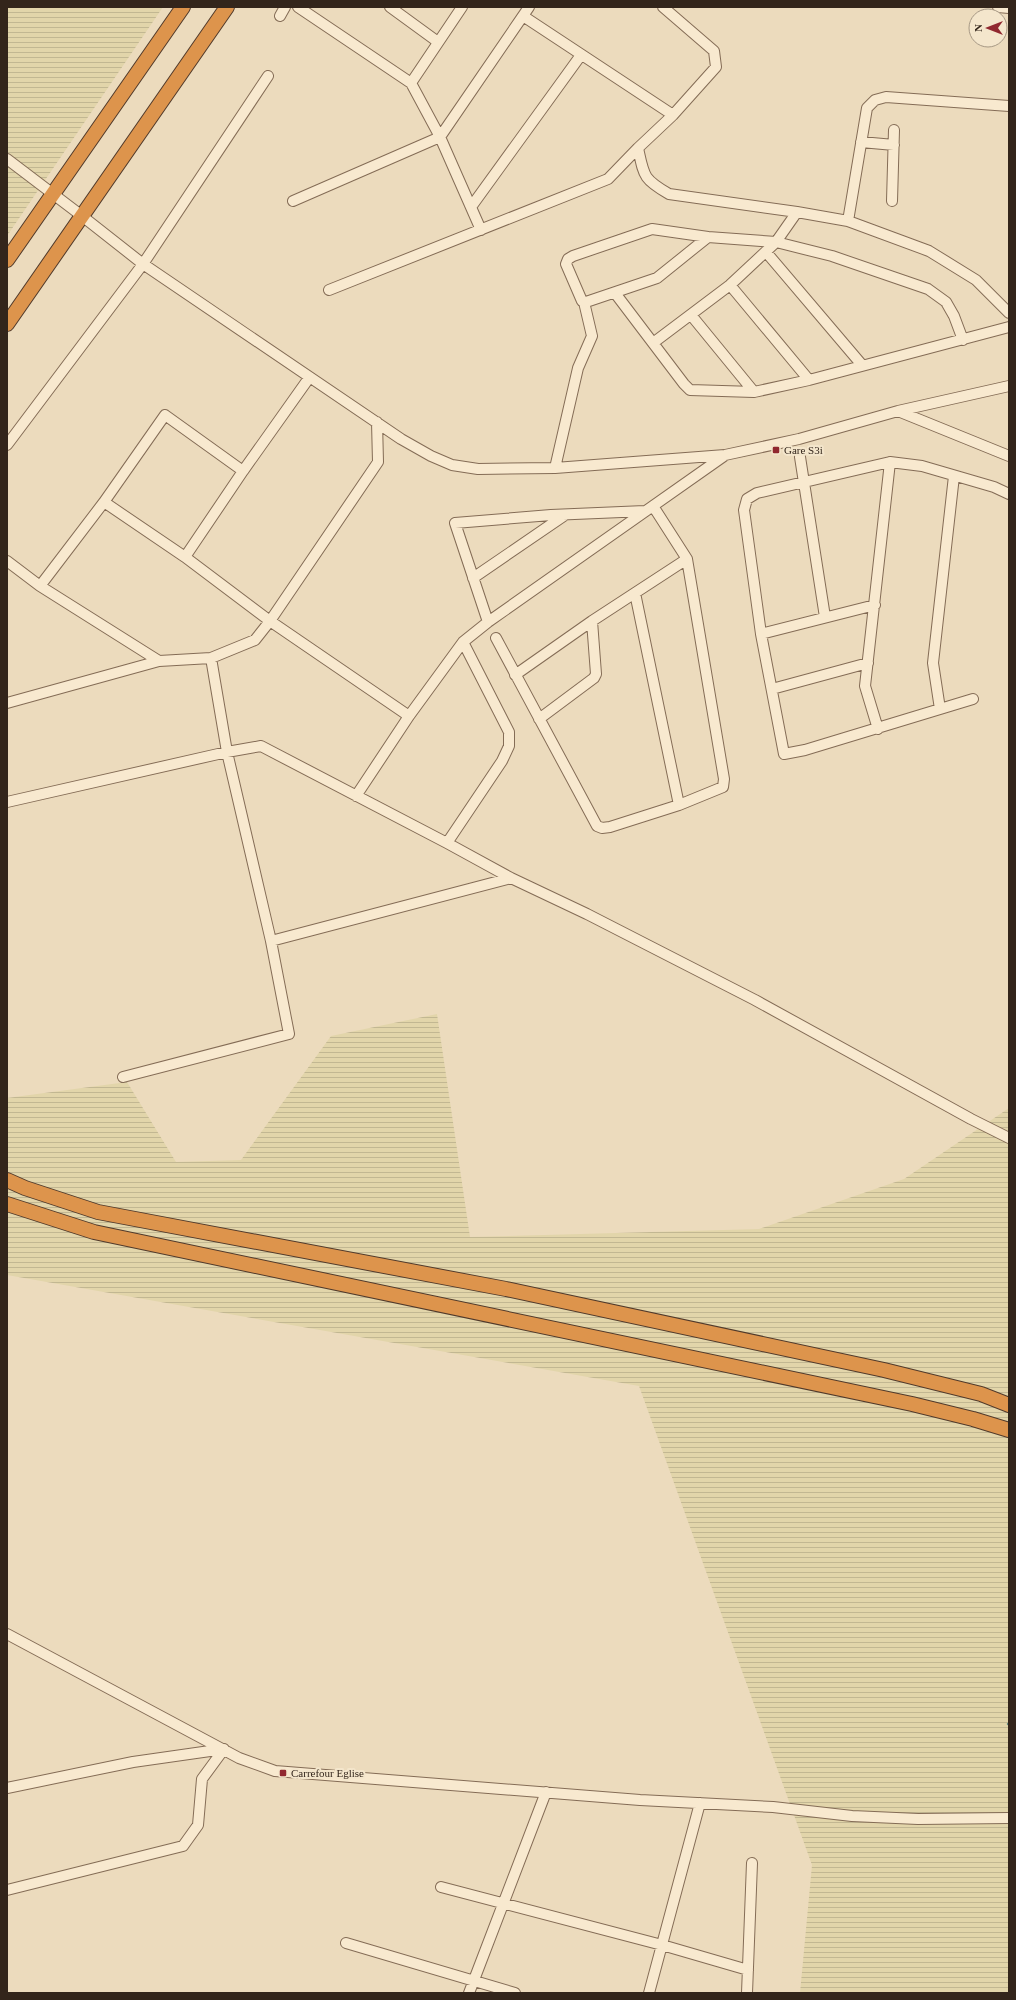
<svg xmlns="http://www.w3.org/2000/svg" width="1016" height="2000" font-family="'Times New Roman',serif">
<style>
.farmland{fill:url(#farmland-rules)}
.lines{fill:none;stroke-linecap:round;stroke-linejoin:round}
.stream{stroke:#688b80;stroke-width:2.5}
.minor-casing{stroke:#846c56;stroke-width:12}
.highway-casing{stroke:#513a2b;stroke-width:16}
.minor{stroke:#f8e9cf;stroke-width:10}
.highway{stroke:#dd944c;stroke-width:14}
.poi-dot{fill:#91282f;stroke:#f4e6cc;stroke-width:1.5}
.labels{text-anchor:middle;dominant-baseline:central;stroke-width:4;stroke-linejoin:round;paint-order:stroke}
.poi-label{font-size:11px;fill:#33251b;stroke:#f4e6cc;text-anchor:start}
</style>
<defs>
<pattern id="farmland-rules" width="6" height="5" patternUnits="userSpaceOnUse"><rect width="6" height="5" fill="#e2d5aa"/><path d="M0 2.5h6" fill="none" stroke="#c2b792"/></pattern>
</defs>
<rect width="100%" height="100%" fill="#ecdbbd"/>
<path class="farmland" d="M7,7H163L7,236Z
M437,1014L470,1237L759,1229L904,1179L1009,1108V1993H800L812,1865L639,1386L7,1275V1098L127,1082L176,1162L241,1160L331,1036Z"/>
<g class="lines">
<path class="stream" d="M1008,1724H1009"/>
<defs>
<path id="minor" d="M298,7L411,83L440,137L481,230
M390,7L438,42
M998,7L1009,8
M280,16L285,7
M523,16L673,115
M411,83L462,7
M861,142L894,145
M638,148C644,176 643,179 669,194L797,212L848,221L929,251L976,280L1009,313
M7,159L82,216L143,264L401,439L431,456L452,465L478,469L555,468L725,455L799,439L898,411L1009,386
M293,201L440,137L529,7
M892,201L894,130
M471,207L581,55
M848,221L867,108L875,100L886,97L1009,106
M708,237L652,229L573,256L568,259L566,264L582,301L586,302L657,278L708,237L776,242L832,256L928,289L946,302L954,316L963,340
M766,252L862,365
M730,285L809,380
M329,290L608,179L638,148L673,115L716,67L714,51L663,7
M615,293L684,384L690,390L754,392L809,380L1009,327
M691,315L754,392
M653,343L730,285L776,242L797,212
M898,411L1009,456
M7,445L143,264L268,76
M800,457L825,617
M555,468L578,368L592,336L584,302
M243,471L309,378
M104,502L185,557L270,621L409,716
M7,561L40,586L159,661L211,658L255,640L270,621L378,462L377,422
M473,578L565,515
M40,586L104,502L165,415L243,471L185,557
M635,593L679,805
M488,622L455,523L551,515L645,511
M761,634L875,605
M496,638L597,826L602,828L610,827L679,805L723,787L724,779L687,559L653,506
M515,675L592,621L687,559
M772,689L868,663
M973,699L805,750L784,754L761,634L744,510L747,499L757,493L890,462L922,466L994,487L1009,494
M7,703L159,661
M940,709L933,663L954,476
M539,719L594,678L596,674L592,621
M878,729L865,686L890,462
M356,796L409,716L463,642L488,622L724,456
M7,802L227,752L261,746L447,843L511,878L587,914L755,1000L971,1119L1009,1138
M447,843L502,761L509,746V732L463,642
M271,941L511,878
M123,1077L289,1034L271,941L227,752L211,658
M7,1634L239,1758L275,1771L640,1800L773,1807L852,1816L918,1819L1009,1818
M7,1788L133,1762L224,1749
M441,1887L662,1945L748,1970
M7,1890L183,1846L198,1825L202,1779L224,1749
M346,1943L515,1993
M469,1993L546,1792
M649,1993L700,1803
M747,1993L752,1863"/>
<path id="highway" d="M7,260L183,7
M7,324L227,7
M7,1180L25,1188L98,1212L506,1289L884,1370L981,1394L1009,1405
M7,1204L94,1232L912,1404L973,1419L1009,1430"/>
</defs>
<use href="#minor" class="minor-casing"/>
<use href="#highway" class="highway-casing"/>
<use href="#minor" class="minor"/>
<use href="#highway" class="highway"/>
</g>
<g class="poi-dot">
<rect x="772" y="446" width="8" height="8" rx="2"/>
<rect x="279" y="1769" width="8" height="8" rx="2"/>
</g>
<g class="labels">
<g class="poi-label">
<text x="784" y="450">Gare S3i</text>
<text x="291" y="1773">Carrefour Eglise</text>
</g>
</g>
<rect width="1016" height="2000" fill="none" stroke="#33251b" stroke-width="16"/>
<g transform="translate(988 28) rotate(270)"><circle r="19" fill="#f4e6cc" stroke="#a79985"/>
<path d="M0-3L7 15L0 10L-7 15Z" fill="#91282f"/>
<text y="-6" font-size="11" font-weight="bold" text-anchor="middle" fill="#33251b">N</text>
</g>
</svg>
